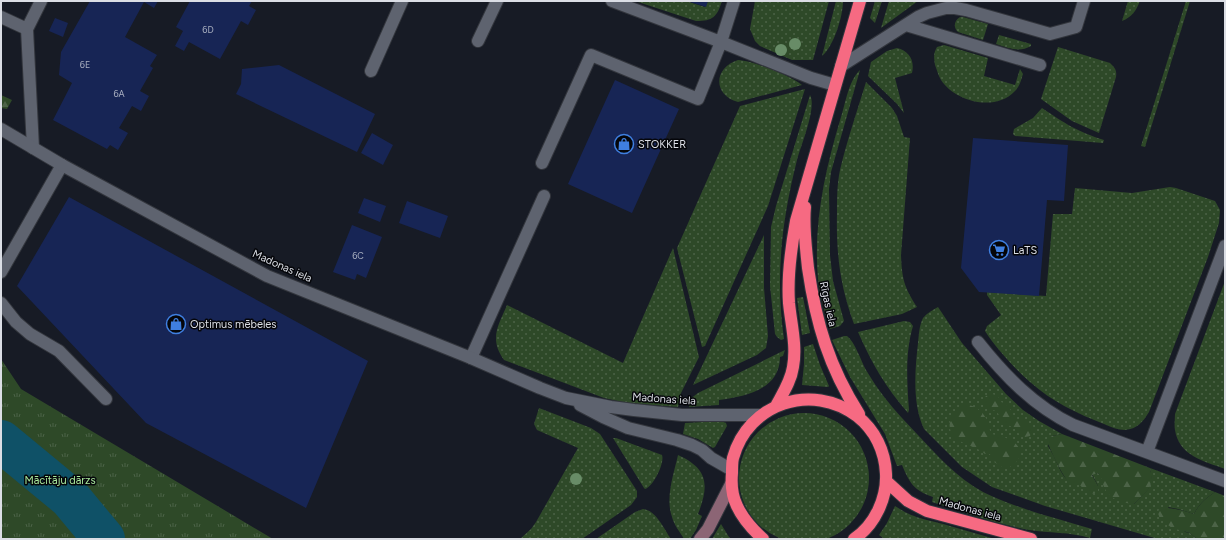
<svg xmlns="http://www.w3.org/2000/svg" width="1226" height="540" font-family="Figtree,sans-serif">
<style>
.grass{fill:url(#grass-dots)}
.forest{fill:url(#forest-firs)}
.park{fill:url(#park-tufts)}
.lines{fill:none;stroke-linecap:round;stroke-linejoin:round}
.river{stroke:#0f5167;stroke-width:42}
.building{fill:#172555}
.lane-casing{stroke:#33363d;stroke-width:14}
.street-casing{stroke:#33363d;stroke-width:14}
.secondary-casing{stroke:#33363d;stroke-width:14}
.highway-casing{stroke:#33363d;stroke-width:14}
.lane{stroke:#5e636f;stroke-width:12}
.street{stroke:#5e636f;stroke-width:12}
.secondary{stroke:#8c6575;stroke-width:12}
.highway{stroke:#f66a82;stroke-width:12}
.tree{fill:#688c67}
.labels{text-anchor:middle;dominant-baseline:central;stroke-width:3;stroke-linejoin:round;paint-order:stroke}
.number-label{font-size:9px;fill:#aab0c1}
.poi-label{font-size:11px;fill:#dbdee5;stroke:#05060a;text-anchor:start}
.street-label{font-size:11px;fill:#dbdee5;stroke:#05060a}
.park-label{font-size:11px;fill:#aae99d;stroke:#05060a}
</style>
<defs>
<pattern id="grass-dots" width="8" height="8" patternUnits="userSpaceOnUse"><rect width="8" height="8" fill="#2e4928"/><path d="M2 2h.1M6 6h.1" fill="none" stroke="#4c6347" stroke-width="1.8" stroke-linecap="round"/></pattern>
<pattern id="forest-firs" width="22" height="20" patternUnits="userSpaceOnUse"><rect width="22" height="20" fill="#2e4928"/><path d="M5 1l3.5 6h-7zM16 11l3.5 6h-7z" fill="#4c6347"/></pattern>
<pattern id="park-tufts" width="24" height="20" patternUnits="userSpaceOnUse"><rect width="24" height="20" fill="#2e4928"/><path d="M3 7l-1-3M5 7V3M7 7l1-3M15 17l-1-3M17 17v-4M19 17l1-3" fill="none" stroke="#4c6347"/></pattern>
</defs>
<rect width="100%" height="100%" fill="#171b25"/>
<path class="grass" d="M635,1H686L705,7L708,1H722C717,17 713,21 696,21Z
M755,1H829L813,60H792L760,46L755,41L750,29Z
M836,1H843C843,16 834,46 822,56Z
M875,1H882L875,23L870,18Z
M889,1H918L881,28Z
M1128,1H1140C1136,11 1132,17 1122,21Z
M1186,1H1190L1145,147L1141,146Z
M960,17H963L988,24L983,40L958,32C953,27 954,21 960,17Z
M999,35L1031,44V46C1019,53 1009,48 996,44Z
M944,45L988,58L984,76L1015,85L1020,69L1023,74C1021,80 1020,86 1015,91C996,112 955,102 941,80C938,75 937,70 935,65C934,58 933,54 937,47Z
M1058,47L1110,63C1115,68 1117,70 1116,77L1099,133L1072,121L1041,99Z
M897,48C909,51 915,60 912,73L895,78L904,113L897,104L868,76L871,62L887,51Z
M738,60C754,61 789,75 802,85L738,102C713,95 713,68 738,60Z
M860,70L831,172L829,189L830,255L833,281L844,321L840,326L830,329C825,313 820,296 818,279C813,224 825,170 841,117C846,102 848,82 860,70Z
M866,82L892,108L897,116L904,137L910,138L901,255C902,279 904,287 917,307L902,314L854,324C840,286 836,253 837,213C837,199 837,184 840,170C847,141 857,111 866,82Z
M805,89L768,206L705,346L702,347L677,248L740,106Z
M810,95C817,107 801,145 797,160C782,220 775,276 784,339L781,340L777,337L775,334L770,286L771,227L776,206Z
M1042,108C1064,123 1078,132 1104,140L1103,143L1015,136L1013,134L1014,129L1033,118Z
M1170,187L1176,188L1215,201L1220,210L1219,223L1208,257L1149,412C1143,422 1137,429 1125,430C1118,430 1111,427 1104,424C1078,414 1051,401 1030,382C1014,368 996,348 985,331L987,326L1001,315L987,295V292L1046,296L1053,214H1072L1075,188L1132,193Z
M764,235V288L768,336L766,348L757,355L693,385Z
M673,248L699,357L681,393L678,407L627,403L604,398L504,360C489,339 498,326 507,305L623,363Z
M1225,281V469C1204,461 1179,456 1175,430C1174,425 1175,419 1175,414Z
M803,297L810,333L802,335L797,298Z
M938,307L962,343L1006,394L1023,410L1039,421L1062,434L1052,436L1048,446C1066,475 1057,485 1098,486L1092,474L1098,473L1103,478L1105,488L1134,504C1147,491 1154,488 1150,468L1215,492C1206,498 1199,504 1194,514L1178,509L1168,507L1185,532L1190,533L1197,539H1158L1045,506L992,487L962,467L924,429C912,403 915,370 918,343C919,335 919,326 923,318C927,313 933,310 938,307Z
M904,321L910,322L913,326C905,353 907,382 909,410L908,413C886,388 871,362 858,332Z
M844,336H847C855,342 861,361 866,370C872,380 878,389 885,398C895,411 906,422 917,434C937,455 957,478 983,492C1017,509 1056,518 1092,529L1090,538C1070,532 1049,533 1029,530C996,524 964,512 932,502L933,497C914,491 909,482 902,465L897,466L885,434L850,377L832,340Z
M813,344L820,365L829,386L828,387L802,385L804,364V347Z
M785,350L783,356L780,357C780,390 745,396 719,400V405L689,407L690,399L698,393Z
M539,408L591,428L600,434L637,491V497L631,505L582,539H520L531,529L536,522L578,448L537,430L534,424Z
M739 478a65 65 0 1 1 130 0a65 65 0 1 1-130 0Z
M721,421L726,423L727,426L715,447L713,448L698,439L683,434L685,423Z
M613,438H616L662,455C665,463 653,487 645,489L644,488Z
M678,455C709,469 709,486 698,514L702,516L696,530L690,539H684C680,532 674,525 672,517C665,498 674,473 678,455Z
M895,506C916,520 927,519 950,526C965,530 980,535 995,539L883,538L879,535L887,523Z
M643,509C656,510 664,529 671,539H596L635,512Z
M721,524L729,537L731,539H712Z"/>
<path class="forest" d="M1,95L12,100L7,109L1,108Z
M989,394C996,394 999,396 1001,402C1009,404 1012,412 1015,419H1023L1032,430L1030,436L1025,437L1020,435L1014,427L1006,425L1001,420L997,411L987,409L984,404L985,397Z
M967,404C984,410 987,417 991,434C996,435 1002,436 1006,438C1025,445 1025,462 1005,469L991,460L990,454H985C973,443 946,444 950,421C952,413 960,407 967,404Z
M1062,434L1150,468C1155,488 1147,491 1134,504C1122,503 1110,500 1104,487C1102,481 1102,478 1098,473L1092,475L1098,486V492L1091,494L1084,491L1081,486C1077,484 1072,484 1069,482C1064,479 1048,446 1047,440L1052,436Z
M1215,492L1225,496V539H1197L1190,533L1172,528L1160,519L1158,513L1159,509C1172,507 1182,510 1194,514C1199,504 1206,498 1215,492Z"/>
<path class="park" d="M1,359L21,389L273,539H1Z"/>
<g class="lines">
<path class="river" d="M1,441L70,498L104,539"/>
</g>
<path class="building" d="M90,1H158L154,8L144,2L125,37L157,55L150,66L153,68L140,91L149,96L141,111L132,106L119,128L128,133L118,150L110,145L107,149L53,120L72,83L59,75L61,52Z
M190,1H252L249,6L256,10L248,25L241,21L220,59L189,42L184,51L175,46L183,31L176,27Z
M687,1H708L706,7Z
M55,18L68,23L63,37L49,31Z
M279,65L375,114L357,152L236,94L241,84L242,69Z
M615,80L679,109L632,213L568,184Z
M372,133L393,145L383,165L361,153Z
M973,138L1068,145L1064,201L1047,200L1039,296L979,292L961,268Z
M69,197L368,361L306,508L146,423L17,286Z
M364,198L386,206L380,222L358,213Z
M407,201L448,216L440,238L399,223Z
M352,225L382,237L366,278L357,274L355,280L333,272Z"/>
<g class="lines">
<defs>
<path id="lane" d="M734,1L721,42L811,78L835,85
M1,17L27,29
M906,25L1040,65
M478,41L497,1
M841,66L918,17L927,13L946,8H955L966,10L1050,34L1076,27L1084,1
M371,71L402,1
M33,148L27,29L41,1
M542,163L591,55L698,99L721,42L612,1
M1,272L62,165
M1,303L16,322L30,334L59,351L106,399
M978,342C1005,376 1034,406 1073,425L1225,481
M471,358L544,196
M1147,452L1225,246"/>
<path id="street" d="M1,129L62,165L267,276L471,358L540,388L566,398L611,407L634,410L682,415H761
M580,405L603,417L628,428L677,440L692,445L702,450L711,458L732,470"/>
<path id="secondary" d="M700,539L708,529L731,484"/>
<path id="highway" d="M805,207C803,227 806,248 808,268C816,323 829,367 859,414
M776,406C783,393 791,381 793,367C797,346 791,324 789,303C787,275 791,248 796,221L860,1
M886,481L908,501L927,511L1031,539
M763,539C752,529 743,519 737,506C732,496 731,484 732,473C732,468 732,462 733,458C748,403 812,382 857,416C875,430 885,451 886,474C887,498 875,525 854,539"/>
</defs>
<use href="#lane" class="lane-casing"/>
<use href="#street" class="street-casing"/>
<use href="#secondary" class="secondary-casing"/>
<use href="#highway" class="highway-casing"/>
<use href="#lane" class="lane"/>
<use href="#street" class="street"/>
<use href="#secondary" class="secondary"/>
<use href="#highway" class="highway"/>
</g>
<g class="tree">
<circle cx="795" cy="44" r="6"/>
<circle cx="781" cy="50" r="6"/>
<circle cx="576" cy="479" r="6"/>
</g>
<defs>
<symbol id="shop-ring" viewBox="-11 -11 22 22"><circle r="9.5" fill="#05060a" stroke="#3f7fe0" stroke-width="1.5"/><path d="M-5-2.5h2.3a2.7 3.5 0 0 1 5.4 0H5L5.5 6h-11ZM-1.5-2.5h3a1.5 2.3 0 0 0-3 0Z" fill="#3f7fe0"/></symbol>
<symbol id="supermarket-ring" viewBox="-11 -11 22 22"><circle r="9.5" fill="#05060a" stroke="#3f7fe0" stroke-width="1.5"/><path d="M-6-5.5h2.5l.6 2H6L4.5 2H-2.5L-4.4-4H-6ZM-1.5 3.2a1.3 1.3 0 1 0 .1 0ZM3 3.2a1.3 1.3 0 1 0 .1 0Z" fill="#3f7fe0"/></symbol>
</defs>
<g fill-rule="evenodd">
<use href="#shop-ring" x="613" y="133" width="22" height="22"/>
<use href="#supermarket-ring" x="988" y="239" width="22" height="22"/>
<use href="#shop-ring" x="165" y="313" width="22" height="22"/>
</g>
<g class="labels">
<g class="number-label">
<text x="208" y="29">6D</text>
<text x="85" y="64">6E</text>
<text x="119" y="93">6A</text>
<text x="358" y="255">6C</text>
</g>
<g class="poi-label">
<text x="638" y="144">STOKKER</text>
<text x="1013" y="250">LaTS</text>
<text x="190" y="324">Optimus mēbeles</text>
</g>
<g class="street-label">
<text transform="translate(282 266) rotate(24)">Madonas iela</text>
<text transform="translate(828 304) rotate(78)">Rīgas iela</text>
<text transform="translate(664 399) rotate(4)">Madonas iela</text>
<text transform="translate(970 509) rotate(15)">Madonas iela</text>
</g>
<g class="park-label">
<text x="60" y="480">Mācītāju dārzs</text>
</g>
</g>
<rect width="1226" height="540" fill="none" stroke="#dbdee5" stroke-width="4"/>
</svg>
